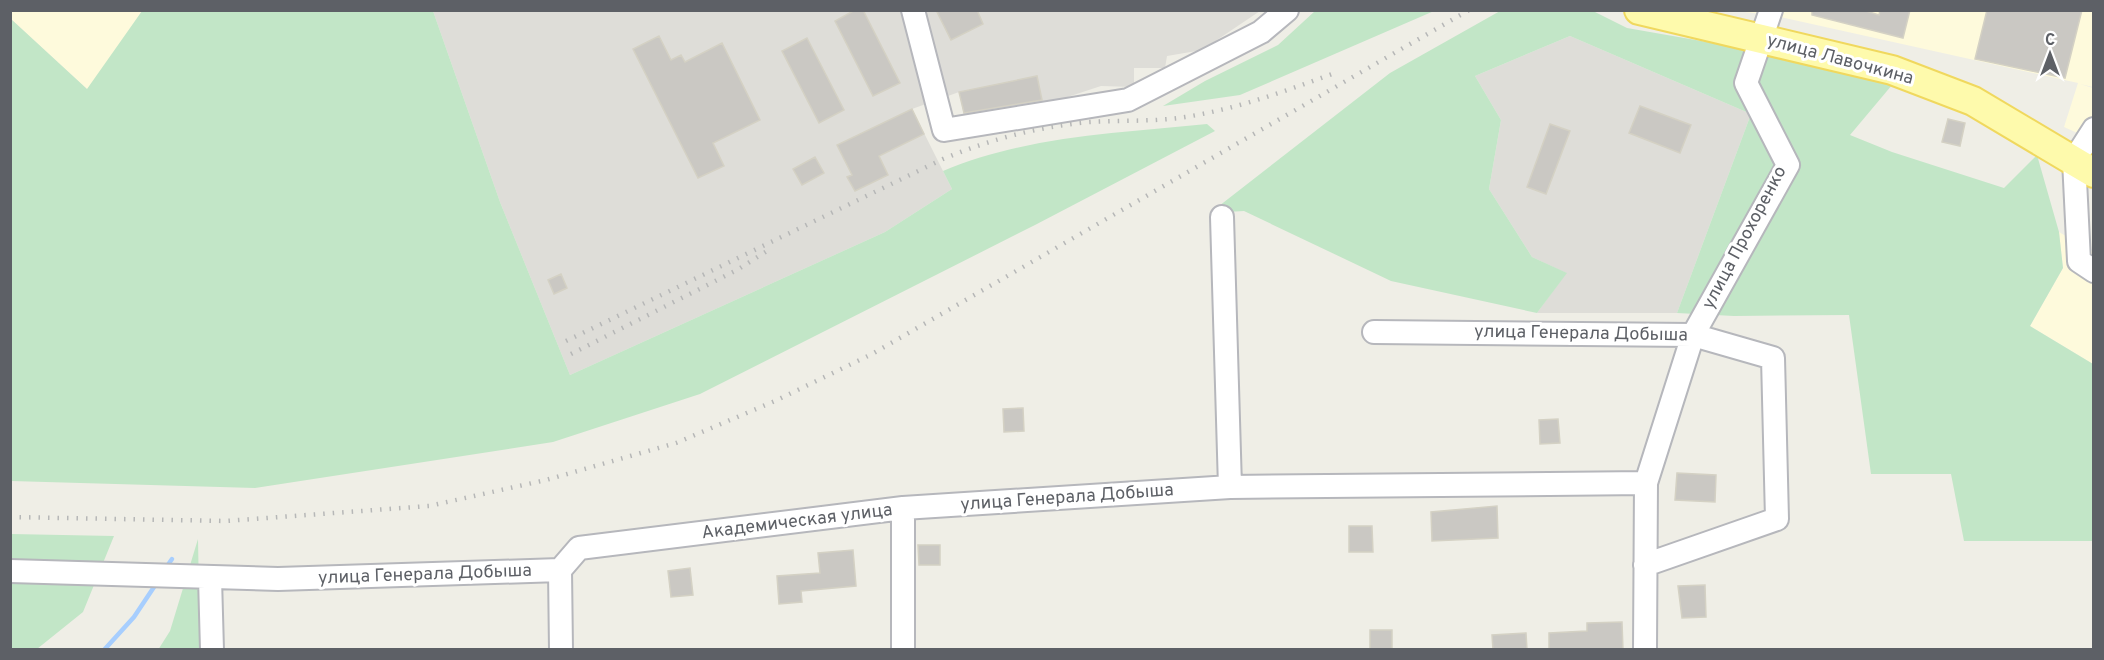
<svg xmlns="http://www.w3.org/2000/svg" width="2104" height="660" font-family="Overpass,sans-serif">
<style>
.commercial{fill:#fefadc}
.industrial{fill:#deddd8}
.green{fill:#c2e6c7}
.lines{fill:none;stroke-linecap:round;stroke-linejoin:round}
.stream{stroke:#a7cefe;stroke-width:4.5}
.building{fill:#cac8c3;stroke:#d4d1c4;stroke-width:1.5}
.minor-casing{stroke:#b6b7bc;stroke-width:26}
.major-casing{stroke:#f0d85e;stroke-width:32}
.minor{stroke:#fff;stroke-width:22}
.major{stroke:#fefaac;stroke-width:28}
.rail{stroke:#b6b7b7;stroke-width:4.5;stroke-dasharray:1.5 8;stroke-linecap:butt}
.labels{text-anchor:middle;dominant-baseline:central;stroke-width:6;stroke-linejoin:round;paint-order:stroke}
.street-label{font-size:18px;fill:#5d6066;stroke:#fff}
</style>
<rect width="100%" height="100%" fill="#efeee6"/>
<path class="commercial" d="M10,11H142L88,90L11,19Z
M1735,11H2093V87L2080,84L2093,88V140L2064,127L2078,83L1771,15Z
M2059,232L2093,252V364L2030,326L2063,268Z"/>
<path class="industrial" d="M433,11H1260L1202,50L1167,56L1165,68H1134V87L1101,86L1043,105L965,121L959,92L912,109L952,189L885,232L570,375L500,202Z
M1570,36L1751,114L1677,313H1537L1566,273L1532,257L1489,189L1501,120L1475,76Z"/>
<path class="green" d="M142,11H433L500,202L570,375L885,232L952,189L943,171C1025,136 1119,133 1207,124L1215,131L1035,225L700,394L553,442L255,488L11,481V19L87,89Z
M1315,11H1434L1240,95L1163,106L1205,81L1278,45Z
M1500,11H1593L1627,28L1804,59L1892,85L1850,135L1892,152L2004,188L2037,155L2059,232L2063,268L2030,326L2093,364V541H1964L1951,474H1871L1849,315L1734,316L1677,313L1751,114L1570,36L1475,76L1501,120L1489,189L1532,257L1567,273L1537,313L1391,281L1244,211L1210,213L1390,73Z
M11,534L114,536L83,612L37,649L11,650Z
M198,539L200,649L158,650L170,631Z"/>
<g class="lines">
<path class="stream" d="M165,569L172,559
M104,650L134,617L156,584"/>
</g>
<path class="building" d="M855,10H863L900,83L873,96L835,21Z
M936,10H977L983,24L951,40Z
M1812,10H1863L1879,15L1880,10H1910L1903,38L1812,15Z
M1987,10H2082L2065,78L1975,59Z
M659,36L671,60L681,55L685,62L722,43L760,120L713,143L724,166L698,178L633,49Z
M807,38L844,110L819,123L782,51Z
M1037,76L1042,100L964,113L959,92Z
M1640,106L1691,125L1680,153L1629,133Z
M912,109L924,134L879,156L888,175L855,191L847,177L852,175L837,145Z
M1948,119L1965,123L1960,146L1942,142Z
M1550,124L1570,131L1546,194L1527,187Z
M815,157L824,173L802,185L793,169Z
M561,274L567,288L554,294L548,280Z
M1023,408L1024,431L1004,432L1003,409Z
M1558,419L1560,443L1540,444L1539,420Z
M1677,473L1716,475L1715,502L1675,500Z
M1497,506L1498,538L1432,541L1431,512Z
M1349,526H1372L1373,552H1349Z
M918,545H940V565H919Z
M853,550L856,586L801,591L802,602L779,604L777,576L820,573L818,553Z
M690,568L693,595L671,597L668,571Z
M1705,585L1706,617L1682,618L1678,586Z
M1622,622L1623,650H1549V633L1587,631V623Z
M1370,630H1392V650H1370Z
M1526,633L1527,650H1493L1492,635Z"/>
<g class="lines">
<defs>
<path id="minor" d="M913,10L944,130L1128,100L1261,32L1287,10
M2094,129L2074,160L2079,261L2094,271
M1222,217L1230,487
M1374,332L1693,335L1773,358L1777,519L1645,565
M903,508L1230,487L1646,483
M560,570L579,548L903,508V650
M10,571L278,579L560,570L561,650
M210,578L212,650
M1645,650L1646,483L1693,335L1788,165L1746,83L1771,10"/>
<path id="major" d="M1639,10L1892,70L1973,101L2094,173"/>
</defs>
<use href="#minor" class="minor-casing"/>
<use href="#major" class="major-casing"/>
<use href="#minor" class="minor"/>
<use href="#major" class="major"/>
<path class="rail" d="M566,341L943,159C991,139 1037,127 1089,122C1121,120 1154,122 1185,117C1237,109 1285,91 1335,73
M571,354L737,270L767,251
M10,517L226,521L429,506L546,480L676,443L775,401L872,354L1469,10"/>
</g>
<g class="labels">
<g class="street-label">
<text transform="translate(1840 60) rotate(15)">улица Лавочкина</text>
<text transform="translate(1745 238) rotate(-62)">улица Прохоренко</text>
<text transform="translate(1581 334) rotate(1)">улица Генерала Добыша</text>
<text transform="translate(1067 498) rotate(-4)">улица Генерала Добыша</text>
<text transform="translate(797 522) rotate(-7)">Академическая улица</text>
<text transform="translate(425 575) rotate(-2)">улица Генерала Добыша</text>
</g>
</g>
<rect width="2104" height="660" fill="none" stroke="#5d6066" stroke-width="24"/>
<g transform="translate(2050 54)" stroke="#ffffff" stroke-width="4.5" paint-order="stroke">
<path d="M0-4.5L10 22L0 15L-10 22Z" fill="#5d6066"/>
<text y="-9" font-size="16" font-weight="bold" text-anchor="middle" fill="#5d6066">С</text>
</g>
</svg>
